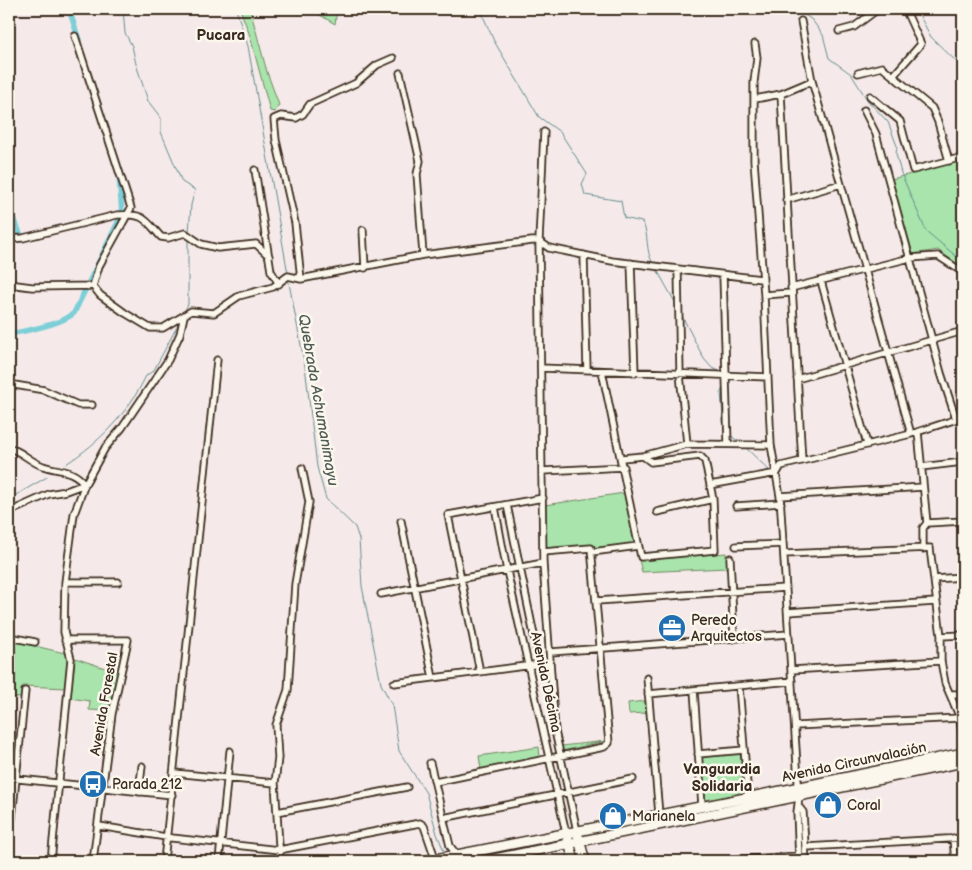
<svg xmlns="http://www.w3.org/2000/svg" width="972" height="870" font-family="'Balsamiq Sans',sans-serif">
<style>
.green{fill:#a8e4ab;stroke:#728764}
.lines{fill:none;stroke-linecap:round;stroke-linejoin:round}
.stream{stroke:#638c8e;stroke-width:1}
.canal{stroke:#7eced8;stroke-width:5.5}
.minor-casing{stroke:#3b2a1e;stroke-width:9}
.secondary-casing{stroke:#3b2a1e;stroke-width:12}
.minor{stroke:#fbf7ec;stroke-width:5.5}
.secondary{stroke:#fbf7ec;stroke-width:9}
.labels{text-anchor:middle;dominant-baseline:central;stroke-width:5;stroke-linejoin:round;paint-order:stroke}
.poi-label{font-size:14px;fill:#3b2a1e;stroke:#fbf7ec;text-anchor:start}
.street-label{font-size:14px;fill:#3b2a1e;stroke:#fbf7ec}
.neighbourhood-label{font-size:15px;font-weight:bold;fill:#3b2a1e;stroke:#fbf7ec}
.water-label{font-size:15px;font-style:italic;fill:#4f5b56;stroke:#fbf7ec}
</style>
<rect width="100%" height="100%" fill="#f5eae9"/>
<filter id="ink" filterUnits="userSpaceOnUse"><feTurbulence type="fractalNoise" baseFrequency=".02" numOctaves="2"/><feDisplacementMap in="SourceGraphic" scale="10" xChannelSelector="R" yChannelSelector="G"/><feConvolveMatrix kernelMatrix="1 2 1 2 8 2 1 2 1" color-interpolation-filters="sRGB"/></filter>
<g filter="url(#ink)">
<path class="green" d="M240,9H250L267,72L279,105L275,112L270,111L250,36Z
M310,9H337L335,24Z
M963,160V268L938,250L913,254L892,179Z
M624,493L635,545L595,549L594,545L546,549L545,505Z
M726,553L727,568L642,572L639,560Z
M9,640L69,654L66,688L23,686L21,698L9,697Z
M75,658L120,673L110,711L89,710L90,701L70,698Z
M645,701L646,713L629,714L628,703Z
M606,741L562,751L561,746Z
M539,747L540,758L481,770L479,756Z
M740,753L745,792L709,801L705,799L702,757Z"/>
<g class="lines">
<path class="stream" d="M123,9L125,33L132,46L136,64L148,101L161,118V132L182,182L195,190L191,205L189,232
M236,9L248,46L288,274
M480,9L494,41L539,117L560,132L587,174L582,184L585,195L621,201L624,218L642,222C650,234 644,251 654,265
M797,9L812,20L823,35L829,58L851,74L868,101L888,122L897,146L896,154L901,173L926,231L963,262
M916,9L931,37L963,68
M656,268L676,304
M288,278L305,366L317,467L326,499L355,527L359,539L362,586L381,684L392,705L399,751L426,793L437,834L445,853
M184,313L188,304V238
M681,314L704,359L712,368L724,373
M724,385L721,392L724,431
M730,435L740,443
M745,447L769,470
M66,464C100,442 128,413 146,376L154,370L180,321
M9,495H16L47,477"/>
<path class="canal" d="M69,9L79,40
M9,206L21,236
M9,334C26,331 62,324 74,313L122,214L119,176"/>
<defs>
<path id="minor" d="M801,21L812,81L911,434
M839,31L854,27L878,9
M75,36L131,208L99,266L93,286
M755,44L757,58L754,82V160L764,295L771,445L780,496L799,797L797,812L799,861
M400,73L420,161L417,174L423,255
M858,73L882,67L932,108L938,122L949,161
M893,76L921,44L905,9
M781,94L802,461
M870,96L900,121L913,170L963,157
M755,99L781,94L812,81
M864,110L876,134L941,373L956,419
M544,132L539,241L543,563L555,731L577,831
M255,170L271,271L279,284
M786,200L841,184
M363,230L365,268
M9,239L23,238L117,215C144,213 145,219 161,237L168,238L185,233L201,244L218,248L256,244L269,256
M584,255L587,370
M631,263L635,373
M678,270L680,374L687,444
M723,276L728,444
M301,279L295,223L276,140L274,119L281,116L296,118L303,114L310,104L356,83L377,65L393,58
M821,281L867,444
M9,284L32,287L93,286L100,295L125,313L150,328H163L191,311L214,313L239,296L273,287L288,276L301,279L423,255L532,241H539L549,248L612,261L761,279
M791,288L910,258L938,256L961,271L963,278
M764,295L791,293
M541,368L768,377
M602,371L641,557L715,550L713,499L705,461L700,456L651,462L643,456L622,458
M797,379L963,331
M9,384L44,390L78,405H92
M918,432L927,523L923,528V549
M9,448C22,451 30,462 43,466C61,472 71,468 85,484L66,491L49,494L9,512
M643,456L687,444L771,445
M921,467L963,462
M543,471L624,467
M777,473L781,466L911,434L963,417
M710,485L777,473
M780,496L923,487
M507,505L540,664
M736,506L781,503
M495,507L507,571L566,833
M657,512L713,499
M401,521L433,678
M927,523L963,521
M736,546L783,544
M592,552L638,546
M784,554L930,548L941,636V661L945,683L960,718L963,740
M730,558L734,639
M934,579L963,577
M65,582H118
M381,594L543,563
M597,601L786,588
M788,612L935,602
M941,636L963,635
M9,637L35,642
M65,640H128L112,714L93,861
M551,652L789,634
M791,670L941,661
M480,672L448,515L543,498
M647,678L659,814
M394,683L549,663
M739,686L748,797
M694,690L702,806
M648,694L792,681
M950,694H963
M795,726L960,718
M698,754L744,750
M430,763L450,846L457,855
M174,773L275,783
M9,778L172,795
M435,782L604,747L609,743L591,548L543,552
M139,792L142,766
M799,807L803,812L806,861
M277,812L407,787
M443,818L633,779
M99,826L172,838L279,850L420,823L424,826L436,861
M953,838L955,861
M9,847L25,691
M806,847L963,838
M51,861L71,659L64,632L65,582L74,514L85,484L105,448L122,428L168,360L180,334L184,316
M164,861L217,360
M219,861L230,751
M280,861L275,783L278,758L276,725L288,690L295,584L309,502L302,468
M714,861L799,856"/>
<path id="secondary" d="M578,836L585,861
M568,838L574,861
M426,861L791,789L963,753
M485,861L963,762"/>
</defs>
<use href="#minor" class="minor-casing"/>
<use href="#secondary" class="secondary-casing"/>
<use href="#minor" class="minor"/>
<use href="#secondary" class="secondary"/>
</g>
</g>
<defs>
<symbol id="office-disc" viewBox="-11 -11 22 22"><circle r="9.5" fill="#1f6fb2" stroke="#fbf7ec"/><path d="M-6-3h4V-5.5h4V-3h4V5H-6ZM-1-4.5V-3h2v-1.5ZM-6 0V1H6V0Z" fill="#fff"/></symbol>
<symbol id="bus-disc" viewBox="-11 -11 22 22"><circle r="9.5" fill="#1f6fb2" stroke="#fbf7ec"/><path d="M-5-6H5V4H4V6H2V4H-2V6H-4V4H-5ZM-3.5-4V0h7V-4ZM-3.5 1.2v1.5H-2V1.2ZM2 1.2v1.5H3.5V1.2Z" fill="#fff"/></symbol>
<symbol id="shop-disc" viewBox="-11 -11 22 22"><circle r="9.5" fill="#1f6fb2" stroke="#fbf7ec"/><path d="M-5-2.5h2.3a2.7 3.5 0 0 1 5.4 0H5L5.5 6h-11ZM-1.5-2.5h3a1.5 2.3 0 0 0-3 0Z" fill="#fff"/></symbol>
</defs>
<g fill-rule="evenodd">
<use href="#office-disc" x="656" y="612" width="32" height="32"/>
<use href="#bus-disc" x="77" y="768" width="32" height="32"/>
<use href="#shop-disc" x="812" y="789" width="32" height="32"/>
<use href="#shop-disc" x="597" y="800" width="32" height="32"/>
</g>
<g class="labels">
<g class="poi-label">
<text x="691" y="620">Peredo<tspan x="691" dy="16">Arquitectos</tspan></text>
<text x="112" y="784">Parada 212</text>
<text x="847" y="805">Coral</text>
<text x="632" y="816">Marianela</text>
</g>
<g class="street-label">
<text transform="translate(546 682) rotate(78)">Avenida Décima</text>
<text transform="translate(104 704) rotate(-80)">Avenida Forestal</text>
<text transform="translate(854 762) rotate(-12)">Avenida Circunvalación</text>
</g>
<g class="neighbourhood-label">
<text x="221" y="35">Pucara</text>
<text x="722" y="769">Vanguardia<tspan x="722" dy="17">Solidaria</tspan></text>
</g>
<g class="water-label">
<text transform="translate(318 400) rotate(80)">Quebrada Achumanimayu</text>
</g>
</g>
<rect width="972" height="870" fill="none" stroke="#fbf7ec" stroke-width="30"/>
<rect x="15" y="15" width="942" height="840" fill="none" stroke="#3b2a1e" stroke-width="2" filter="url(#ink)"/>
</svg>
